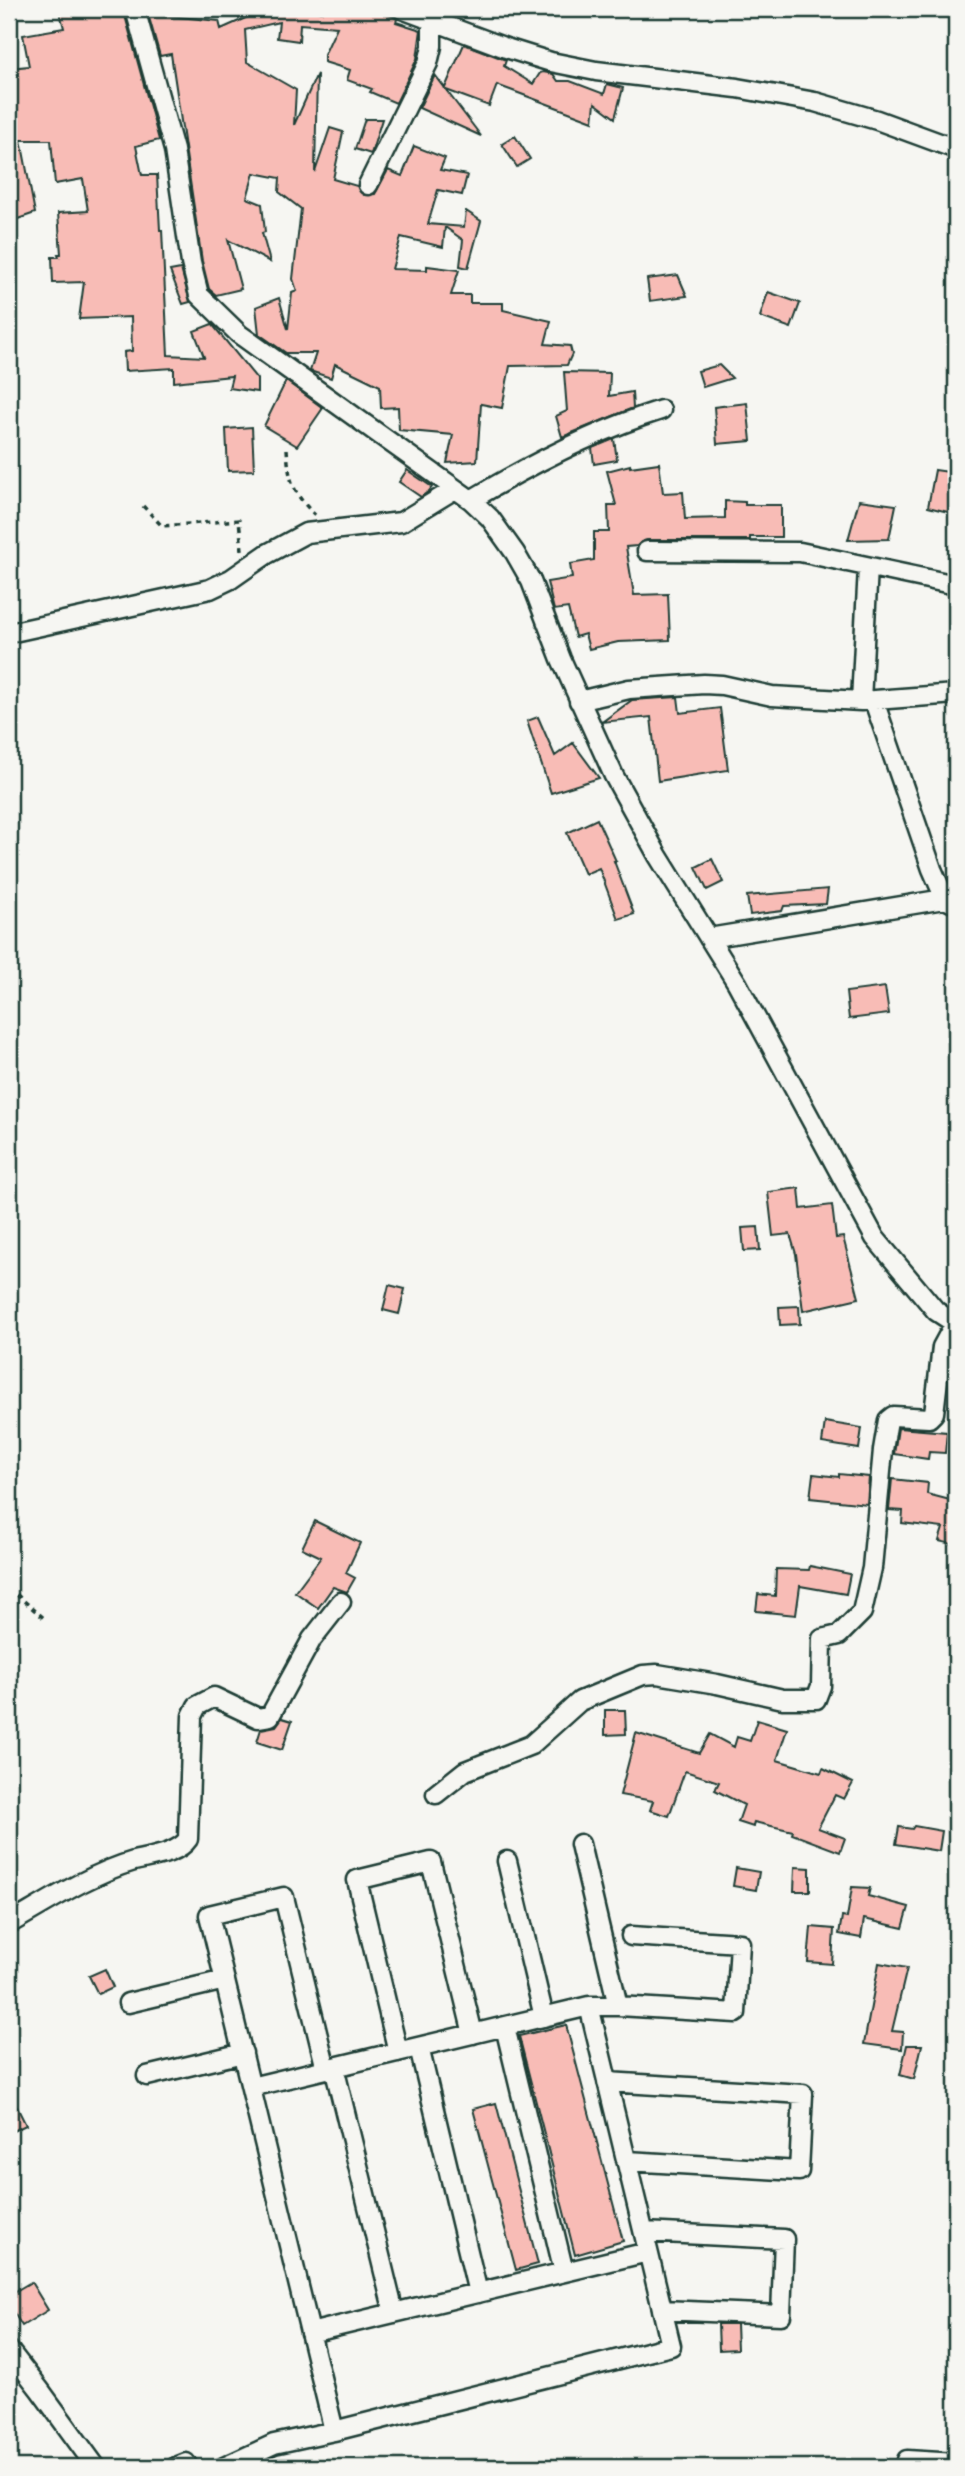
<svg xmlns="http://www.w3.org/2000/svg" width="965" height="2476" font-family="Caveat,sans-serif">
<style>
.building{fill:#f8bcb6;stroke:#1f3d34;stroke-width:2}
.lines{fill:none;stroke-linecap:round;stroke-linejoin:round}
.minor-casing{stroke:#1f3d34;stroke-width:23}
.path{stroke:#1f3d34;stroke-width:3.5;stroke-dasharray:5 5;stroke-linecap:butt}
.minor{stroke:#f6f6f2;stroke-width:18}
</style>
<rect width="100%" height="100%" fill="#f6f6f2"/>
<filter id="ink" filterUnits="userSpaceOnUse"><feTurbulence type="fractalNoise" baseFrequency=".0143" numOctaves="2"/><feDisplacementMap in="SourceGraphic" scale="14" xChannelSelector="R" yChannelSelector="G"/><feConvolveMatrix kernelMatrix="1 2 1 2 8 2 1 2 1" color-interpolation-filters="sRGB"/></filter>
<g filter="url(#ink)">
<path class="building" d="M59,9H115L116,11L124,12L159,140L136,146L142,175H157L160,230H162L168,355L204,357L194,331L212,324L257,379V392L229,388L232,376L174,382V368L125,371L124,352L132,351L131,317L79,319L84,282L53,283L52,257H59L58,254H61L58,213L88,211L83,179L55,184L51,140H21L35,213L9,222V112H17L9,86V68L29,66L23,35L64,28Z
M266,9H308L322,12L323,9H375L394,17L397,19L396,22L421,30L417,59L396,103L370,92L372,89L347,80L350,70L324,62V55L337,27L300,24L299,41L277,38L279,22L245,30L247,62L296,90L294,125L317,74L315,172L330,128L343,132L333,179L357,186L364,195L375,194L388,170L402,176L414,146L445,158L440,170L467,175L462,195L438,190L428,224L464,227L466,211L481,221L468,268L460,266L463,240L445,227L443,247L401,237L392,269L427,270V266L459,270L451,295H470V303H503V310L551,321L545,344L570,346L572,354L567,365L510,366L502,408L481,404L477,461L447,463L453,435L399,430L398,407L381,408L380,386L335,364L331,378L310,371L316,353H286L259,334L256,307L279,298L288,329L292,293L297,291L293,279L301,209L279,192L280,178L254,173L247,198L262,204L265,232L262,233L270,262L228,240L241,289L216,295L209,289L202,261L171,54L160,56L148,14L219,21L221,29Z
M464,44L506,60L504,66L533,84L540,73L543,72L553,74L558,81H570L604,94L607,84L623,88L615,118L595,103L593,121L497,85L489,106L446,90L481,136L419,108L435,75L445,88Z
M365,119H382L371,154L355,149Z
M515,136L530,159L517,167L502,144Z
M181,269L190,302L183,304L170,271Z
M678,275L687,296L650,301L647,279Z
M768,292L800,303L791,328L760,317Z
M719,365L732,378L703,387L698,371Z
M564,372L610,373L609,396L632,392L633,408L562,437L556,416L567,411Z
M286,381L323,408L297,446L264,426Z
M747,403L751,441L717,444L714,407Z
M252,427L254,470L228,471L226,429Z
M614,439L617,460L594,464L592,448Z
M659,463L663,493L683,492L685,519L725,518V501L745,502V505H781V537H750V540H647L641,542L637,546L626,547L634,595L668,594L670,640L618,642L589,649L585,634L575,637L568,608L554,610L547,582L572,578L570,564L594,560V532H609L608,505H616L607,471L630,465V467Z
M407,470L432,487L429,491L421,497L399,482Z
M935,470L956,473L954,486L956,487V514L928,507Z
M859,500L896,505L889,539L848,540Z
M678,697L680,713L720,708L728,770L658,781L651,717L602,722L632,700Z
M538,717L555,756L573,743L599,778L551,793L527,721Z
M597,819L616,861H614L634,914L618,919L599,868L585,874L567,833Z
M712,859L723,882L707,890L696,867Z
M828,889L826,904L784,906L782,911L750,915L747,896Z
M885,987L889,1014L849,1019L846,992Z
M799,1188L801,1209L832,1205L836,1238L843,1237L859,1298L803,1311L796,1254L790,1234L773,1236L768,1192Z
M758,1227L760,1250L744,1251L742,1228Z
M389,1285L405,1289L399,1314L383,1310Z
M799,1306L800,1324L780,1325L779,1307Z
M825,1422L862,1428L859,1449L822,1443Z
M898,1428L947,1432L945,1453L929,1452L928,1459L894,1454Z
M813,1474L839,1477V1474L869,1477L867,1504L810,1498Z
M892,1479L928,1483L927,1494L950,1500L951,1496H956V1545L939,1541L943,1528L902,1523L903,1511L889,1510Z
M315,1521L360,1543L346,1573L355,1578L347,1592L333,1587L318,1608L295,1592L321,1557L302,1548Z
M810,1566L850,1574L846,1594L800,1586L796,1615L756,1611L758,1594L775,1596L776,1569L809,1570Z
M605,1710H625L626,1734L605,1735Z
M282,1718L292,1721L282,1750L257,1742L261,1729L276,1726Z
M757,1720L787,1729L777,1760L821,1773L823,1768L853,1783L844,1799L835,1795L818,1828L845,1838L840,1852L792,1834L793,1831L754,1822L753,1827L738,1822L744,1805L715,1790L719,1782L685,1771L669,1816L650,1810L653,1801L620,1795L636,1733L699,1753L710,1734L734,1747L737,1737L750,1741Z
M914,1826L942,1831L939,1851L896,1844L899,1827L912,1829Z
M795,1867L810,1868V1891H794Z
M736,1868L759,1872L756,1890L733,1886Z
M852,1887L870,1888L868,1896L909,1907L903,1928L864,1919L861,1938L839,1934L842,1917L847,1918Z
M811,1927L834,1929L832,1964L808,1962Z
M879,1963L907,1968L892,2031L903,2032L902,2049L864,2044Z
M105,1969L113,1987L98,1994L89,1976Z
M566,2025L623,2241L575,2255L519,2036Z
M907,2045H922L914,2079L900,2075Z
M9,2091L26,2125L9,2133Z
M496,2103L538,2264L516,2270L473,2109Z
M31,2282L48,2310L22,2326L9,2305V2295Z
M718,2324H736L737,2349L719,2350Z"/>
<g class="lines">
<defs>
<path id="minor" d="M135,9L174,150L191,263L199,295L239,334L471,500L490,518L515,553L531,581L561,659L614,776L658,856L737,983L875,1238L936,1311L956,1324
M402,9L506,48L551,62L596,71L737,88L815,102L877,120L956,149
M368,185L428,63L432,46V20
M471,500C531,464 594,431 661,410
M647,551L800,552L956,585
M9,633L210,589L231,579L267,554L306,533L401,522L455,489
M579,701L629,689L704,684L722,685L772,696L861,701L956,694
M861,701L868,567
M874,701L932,869L945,899L953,903
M709,938L956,897
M436,1794L465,1771L531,1745L580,1701L643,1675L657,1674L717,1684L783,1699H816L821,1686L822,1639L839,1635L862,1612L872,1568L883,1450L888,1420L893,1416L929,1418L934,1413L942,1347L955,1323
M580,1844L618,2006
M507,1861L544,2017
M9,1924C49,1901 90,1874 134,1861C150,1857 178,1854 188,1839L192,1716L197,1706L214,1697L258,1718L270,1716L312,1639L341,1602
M128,2003L225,1980
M589,2006H618L736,2013L740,1943L631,1936
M505,2027L564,2272
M419,2047L478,2293
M398,2052L357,1880L431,1862L473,2034
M334,2067L394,2313
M326,2069L284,1897L209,1915L334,2431
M147,2076L243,2053
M607,2082L803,2094L799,2171L627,2161
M644,2232L784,2239L781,2315L662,2310
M310,2333L648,2252
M9,2350L40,2390L96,2467
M176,2467L186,2463L188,2467
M224,2467L274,2444L334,2431L671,2346L589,2006L251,2087
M909,2467L907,2460L956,2463"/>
</defs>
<use href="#minor" class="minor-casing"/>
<path class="path" d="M287,449C289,481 292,492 315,515
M143,506L162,526L239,520L242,550
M9,1588L46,1620"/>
<use href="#minor" class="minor"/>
</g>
</g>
<rect width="965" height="2476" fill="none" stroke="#f6f6f2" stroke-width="35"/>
<rect x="18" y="18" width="930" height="2441" fill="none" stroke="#1f3d34" stroke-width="2.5" filter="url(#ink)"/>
</svg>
